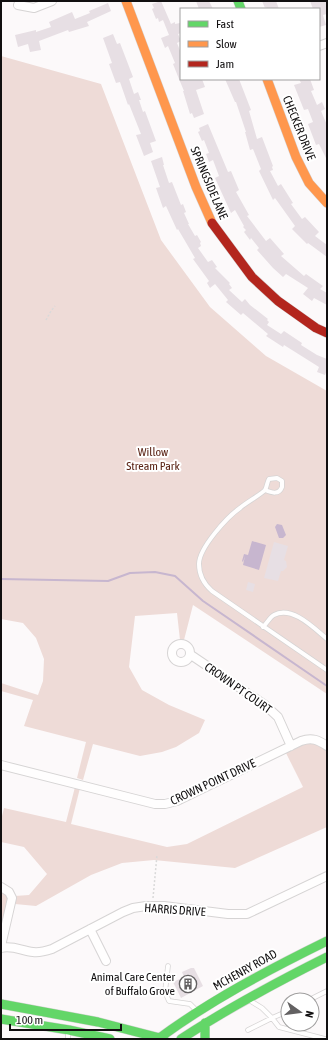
<svg xmlns="http://www.w3.org/2000/svg" width="328" height="1040" font-family="'Asap Condensed',sans-serif">
<style>
.green{fill:#eedbd7}
.water{fill:#c7b6cf}
.lines{fill:none;stroke-linecap:round;stroke-linejoin:round}
.stream{stroke:#c7b6cf;stroke-width:2}
.building{fill:#e7dfe4}
.lane-casing{stroke:#d6d4d4;stroke-width:5.5}
.street-casing{stroke:#d6d4d4;stroke-width:10}
.fast-casing{stroke:#d6d4d4;stroke-width:10}
.slow-casing{stroke:#d6d4d4;stroke-width:10}
.jam-casing{stroke:#d6d4d4;stroke-width:10}
.path{stroke:#d9d9d9;stroke-width:1.5;stroke-dasharray:2 2;stroke-linecap:butt}
.lane{stroke:#fffefe;stroke-width:4}
.street{stroke:#fffefe;stroke-width:8}
.fast{stroke:#63d668;stroke-width:9}
.slow{stroke:#ff974d;stroke-width:9}
.jam{stroke:#b3261e;stroke-width:9}
.labels{text-anchor:middle;dominant-baseline:central;stroke-width:4;stroke-linejoin:round;paint-order:stroke}
.street-label{font-size:12px;fill:#110f10;stroke:#fff}
.park-label{font-size:12px;fill:#5a2315;stroke:#fff}
.poi-label{font-size:12px;fill:#110f10;stroke:#fff;text-anchor:end}
</style>
<rect width="100%" height="100%" fill="#fcf9fa"/>
<path class="green" d="M1,56L101,84L161,240L210,307L266,356L327,391V694L193,605L184,640H180L177,613L135,616L129,667L142,690L169,705L205,720L199,733L176,747L162,752L140,756L93,744L83,780L77,778L86,742L24,726L33,700L1,691V683L38,695L43,681L44,659L36,638L23,623L1,619Z
M311,741L327,750V827L235,868L154,860L122,863L91,875L36,906L15,904V896L29,895L47,874L24,847L1,842V820L4,808L66,822L75,787L80,788L71,824L167,847L187,844L303,787L286,753Z
M1,889L8,891L9,899L1,931Z"/>
<path class="water" d="M277,524L282,525L286,535L283,538H279L275,527Z
M252,541L266,545L259,570L243,565L245,556L243,562L242,561L244,554L248,555Z"/>
<g class="lines">
<path class="stream" d="M1,579L108,581L130,573L155,572L175,576L203,601L327,686"/>
</g>
<path class="building" d="M161,1L171,24L175,22V24L180,23L181,27V33L178,34L181,41L177,43L181,53V79H202L205,87L196,90L204,114L194,118L192,113L190,114L183,91H184L179,79L173,64L175,63L168,46L165,48L161,38L169,35L163,20L159,22L158,18L156,19L152,9L154,8L152,4Z
M196,1H209L213,9H199Z
M262,1H276L279,9H267L266,7L265,8Z
M310,1H326L327,14L323,15L326,25L319,27V9H313Z
M108,3L111,11L87,22L89,26L69,32L68,30L39,41L41,50L30,52L28,44L18,47L15,35L36,30V32L51,27L49,22L72,12L75,19L90,13L89,11Z
M113,34L117,44L120,43L133,77L129,79L134,94L138,92L141,100H139L143,112L145,111L156,141L150,143L153,152L144,156L136,135L141,134L129,104L128,105L120,82L116,83L109,64L112,63L103,38Z
M225,79H239L251,110L249,111L257,139L262,137L273,166L272,167L273,170L270,171L278,186L281,184L293,203L291,204L302,219L305,217L319,232L315,236L327,245V257L308,243L307,244L292,229L295,226L275,198L273,200L259,171L261,169L253,149L250,150L245,132H246L236,102H235Z
M299,79H310L314,90L311,91L317,105L322,102L325,109L321,111L327,125V160L319,144L316,145L308,124L313,122L308,109L304,110L294,85L301,83Z
M208,124L228,172L231,171L239,190L236,192L249,215L247,216L266,241L270,238L284,254L281,256L304,276L306,274L323,286L320,289L327,293V305L314,298L312,301L303,294L308,288L286,274L283,277L273,268L257,250L259,248L251,238L250,240L244,232L246,230L243,227L244,226L235,210L231,213L215,178L219,176L213,160L209,162L206,154L209,153L204,140L202,141L198,132L200,131L199,128Z
M162,157L164,165H163L169,183L172,182L181,205L183,204L186,212L184,213L189,224H188L195,236L197,235L201,242L200,243L201,246L198,248L208,262L212,260L217,267L215,268L230,283L229,284L232,288L229,290L242,302L245,299L250,305L268,319L267,320L269,322L267,325L281,334L284,331L302,343L301,345L317,355L327,359V370L325,375L317,372L319,367L284,345L283,347L266,336L268,334L243,313L241,315L226,302L228,300L215,284L210,288L207,283L209,281L193,259L195,258L178,229L177,230L166,206L163,208L156,188L160,187L151,161Z
M274,542L288,546L284,560L286,561L287,567L283,571H281L278,581L264,578Z
M248,582L255,584L253,592L246,590Z
M191,968H194L203,986L181,998L173,982L184,977L182,972Z"/>
<g class="lines">
<defs>
<path id="lane" d="M265,490C272,493 279,495 282,487V481L277,478L269,479C267,482 267,487 265,490C263,493 244,504 240,508C227,517 199,548 199,564C199,575 204,584 212,591L327,670
M263,627C267,623 270,617 274,615C292,605 315,629 327,639
M168,966L165,992L169,1001L190,1004L196,1010
M249,1000L262,1008L272,1018L288,1011
M309,1000L327,991
M248,1030L272,1018L279,1027L325,1039
M68,1039V1029"/>
<path id="street" d="M18,5L34,8L52,1
M319,46L327,43
M172 653a9 9 0 1 1 18 0a9 9 0 1 1-18 0Z
M191,655L265,705L278,717L291,746
M1,765L155,804H165L177,801L301,741C312,737 318,740 327,746
M1,887L9,892L12,898L1,946
M90,929L106,961
M1,948C13,945 22,951 33,952C40,953 46,951 52,949L123,912L133,908L146,906H164L228,914H247L327,876"/>
<path id="fast" d="M238,1L241,9
M1,1004L98,1022L164,1039
M1,1019L69,1030L110,1039
M205,1023V1039
M158,1039C211,1000 268,970 327,941
M181,1039C228,1008 277,982 327,957"/>
<path id="slow" d="M126,1L196,187L212,223
M267,79L296,157L309,183L327,203"/>
<path id="jam" d="M212,223L252,277L278,301L316,328L327,333"/>
</defs>
<use href="#lane" class="lane-casing"/>
<use href="#street" class="street-casing"/>
<use href="#fast" class="fast-casing"/>
<use href="#slow" class="slow-casing"/>
<use href="#jam" class="jam-casing"/>
<path class="path" d="M46,320L51,311L55,306
M153,898L157,855"/>
<use href="#lane" class="lane"/>
<use href="#street" class="street"/>
<use href="#fast" class="fast"/>
<use href="#slow" class="slow"/>
<use href="#jam" class="jam"/>
</g>
<defs>
<symbol id="building-ring" viewBox="-11 -11 22 22"><circle r="9.5" fill="#fff" stroke="#636162" stroke-width="1.5"/><path d="M-4-6H4V6H1V3H-1V6H-4ZM-2.5-4.3h1.7v1.8h-1.7ZM.8-4.3h1.7v1.8H.8ZM-2.5-1h1.7V.8h-1.7ZM.8-1h1.7V.8H.8Z" fill="#636162"/></symbol>
</defs>
<g fill-rule="evenodd">
<use href="#building-ring" x="178" y="974" width="20" height="20"/>
</g>
<g class="labels">
<g class="street-label">
<text transform="translate(299 128) rotate(68)">CHECKER DRIVE</text>
<text transform="translate(209 183) rotate(67)">SPRINGSIDE LANE</text>
<text transform="translate(238 688) rotate(35)">CROWN PT COURT</text>
<text transform="translate(213 782) rotate(-25)">CROWN POINT DRIVE</text>
<text transform="translate(175 910) rotate(4)">HARRIS DRIVE</text>
<text transform="translate(245 970) rotate(-29)">MCHENRY ROAD</text>
</g>
<g class="park-label">
<text x="153" y="452">Willow<tspan x="153" dy="14">Stream Park</tspan></text>
</g>
<g class="poi-label">
<text x="175" y="977">Animal Care Center<tspan x="175" dy="14">of Buffalo Grove</tspan></text>
</g>
</g>
<rect width="328" height="1040" fill="none" stroke="#110f10" stroke-width="4"/>
<rect x="180" y="8" width="140" height="72" fill="#ffffff" stroke="#a09f9f"/>
<rect x="188" y="21" width="20" height="6" fill="#63d668" stroke="#a09f9f"/>
<text x="216" y="28" font-size="12" fill="#110f10">Fast</text>
<rect x="188" y="41" width="20" height="6" fill="#ff974d" stroke="#a09f9f"/>
<text x="216" y="48" font-size="12" fill="#110f10">Slow</text>
<rect x="188" y="61" width="20" height="6" fill="#b3261e" stroke="#a09f9f"/>
<text x="216" y="68" font-size="12" fill="#110f10">Jam</text>
<g transform="translate(300 1012) rotate(104)"><circle r="19" fill="#ffffff" stroke="#a09f9f"/>
<path d="M0-3L7 15L0 10L-7 15Z" fill="#636162"/>
<text y="-6" font-size="11" font-weight="bold" text-anchor="middle" fill="#110f10">N</text>
</g>
<path d="M10 1024v6h111v-6" fill="none" stroke="#110f10" stroke-width="2"/>
<text x="16" y="1024" font-size="12" fill="#110f10" stroke="#ffffff" stroke-width="3" paint-order="stroke">100 m</text>
</svg>
